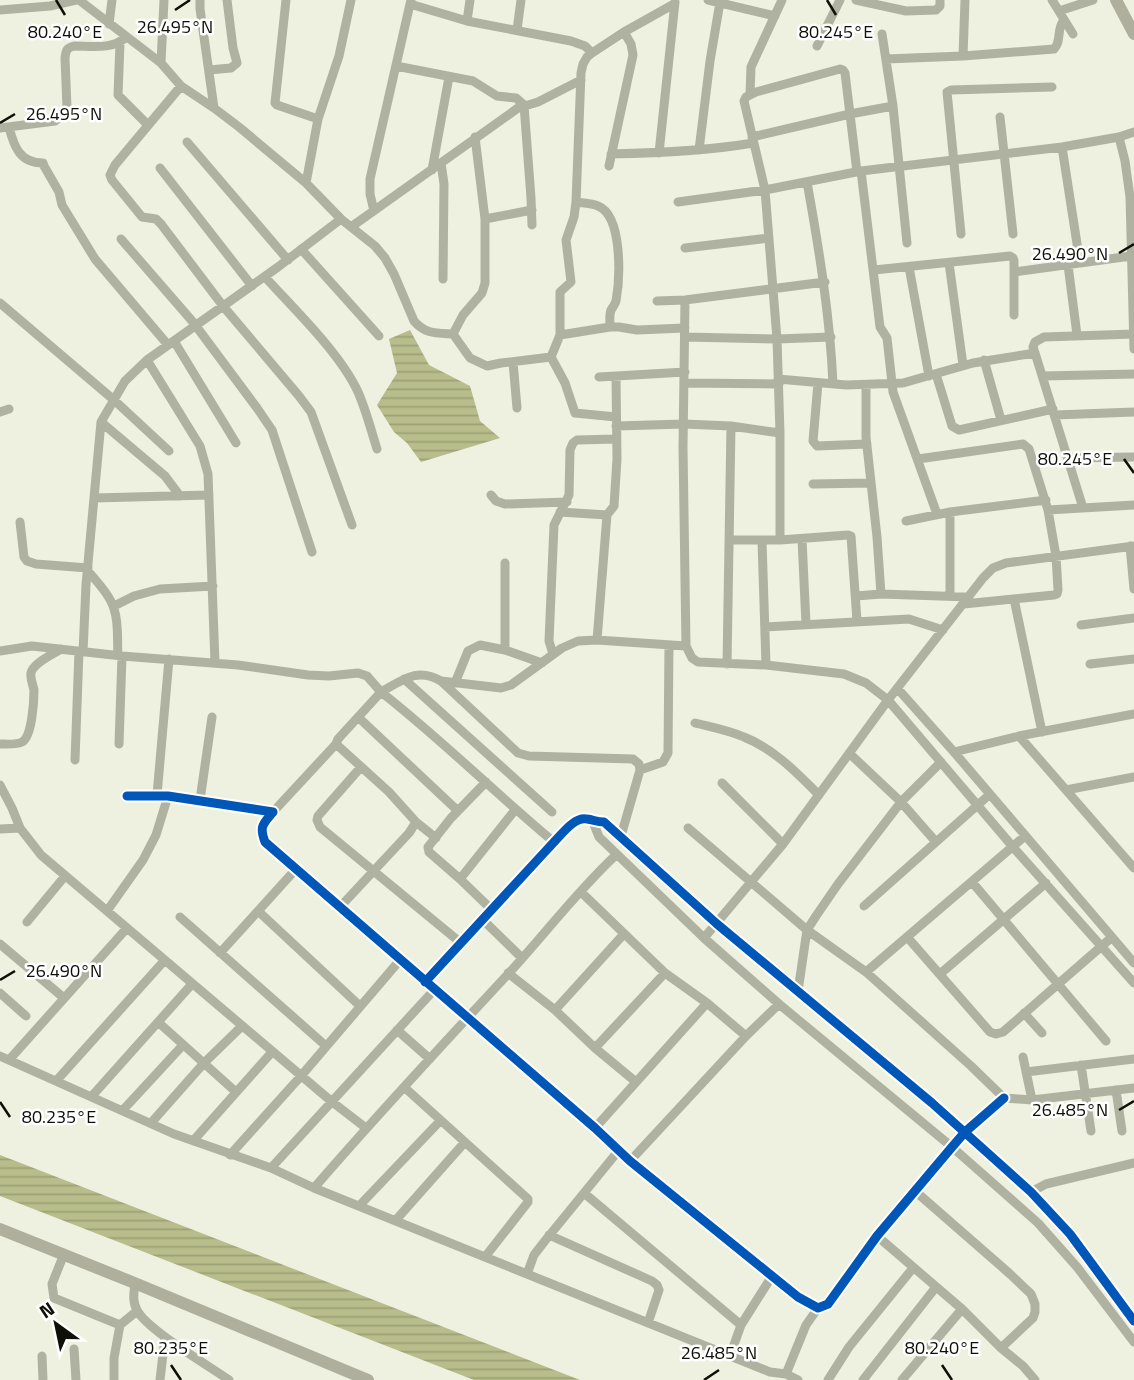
<svg xmlns="http://www.w3.org/2000/svg" width="1134" height="1380" font-family="'Titillium Web',sans-serif">
<style>
.water{fill:url(#water-rules)}
.lines{fill:none;stroke-linecap:round;stroke-linejoin:round}
.street{stroke:#b0b2a1;stroke-width:9}
.secondary{stroke:#aeb09d;stroke-width:12}
.cycleway-casing{stroke:#fff;stroke-width:13}
.cycleway{stroke:#0057b8;stroke-width:9}
.ticks{fill:none;stroke:#0e0f06;stroke-width:2.5}
.ticks-label{font-size:18px;text-anchor:middle;fill:#0e0f06;stroke:#fff;stroke-width:5;stroke-linejoin:round;paint-order:stroke}
</style>
<defs>
<pattern id="water-rules" width="6" height="5" patternUnits="userSpaceOnUse" patternTransform="scale(1.75)"><rect width="6" height="5" fill="#b8bd8b"/><path d="M0 2.5h6" fill="none" stroke="#9da176"/></pattern>
</defs>
<rect width="100%" height="100%" fill="#eef0e0"/>
<path class="water" d="M410,330L429,365L470,386L480,421L500,438L421,462L407,443L394,432L377,405L397,373L389,339Z
M0,1155L580,1380H474L0,1196Z"/>
<g class="lines">
<path class="street" d="M79,0L161,63L181,86L214,108L239,127L306,183L341,219L375,246L385,258L394,274L414,321C425,334 436,333 453,334L470,358L487,366L501,363L551,357
M200,0V9L214,108
M286,0L275,103L277,105L318,119
M411,0L410,4L467,21L470,0
M708,0L775,16
M856,0L906,11L936,10L940,6V0
M965,0L963,56L1054,49C1062,41 1056,29 1064,20
M1052,0L1073,34
M0,10L50,6L76,0
M1059,11L1093,0
M467,21L571,41L585,46L592,53
M109,24L112,0
M517,30L521,0
M882,34L893,106L907,243
M120,43L118,95L148,125
M817,46L840,0
M886,59L963,56
M161,63L164,0
M396,66L473,81L497,96L516,98L524,105L531,198L532,225
M209,70L231,68L237,63L233,48L227,0
M181,86L115,165L110,175L112,180L142,217L156,219L161,224L223,306L299,396L311,412L352,525
M750,94L751,67L782,0
M1000,117L1013,234
M9,127C14,147 20,163 43,163L44,166L59,192L62,205L95,259L168,345
M0,128L55,121L66,112L67,108L65,58C66,51 66,48 74,46C91,46 113,50 126,37
M752,137L850,114L893,106
M1119,137L1125,161L1130,197L1134,349
M187,142L288,260
M1062,147L1080,263
M699,150L710,61L720,2
M659,153L675,2
M611,154C659,153 706,151 753,143
M441,163L444,184L443,279
M609,166L633,55L631,44L624,32
M160,168L252,286
M432,170L449,77
M861,171L880,327L887,338L893,392L937,514
M807,182C819,249 830,316 833,384
M306,183L318,119L339,56L351,0
M576,202C583,203 592,203 598,206C623,216 620,279 616,301C615,304 613,307 611,310C609,315 610,322 610,327
M678,202L765,190L744,101L746,97L756,92L840,69L843,70L845,73L857,172
M374,211L370,194V179L410,4
M485,219L532,210
M351,227L518,108L538,102L581,80
M961,234L947,92L951,90L1052,87
M121,239L193,322L257,408L272,430L312,552
M685,248L769,238
M301,249L379,336
M949,263L963,365
M1068,265L1077,335
M909,267L929,376
M874,270L1010,256L1013,258L1014,261V315
M1014,272L1131,256
M265,277C294,309 340,353 358,392C366,410 371,430 377,449
M657,301L685,300L825,282
M0,303L114,400L169,451
M453,334L463,315L482,293L485,283V219L475,137
M560,335L610,327H619L637,330L685,328
M685,337L777,339L831,337
M174,341L236,443
M147,360L200,446L208,474L215,663
M984,360L1001,420
M513,362L517,408
M936,374L952,426L959,430L1053,409
M1043,376L1134,374
M599,377L685,372
M778,379L846,385L903,383L973,363L1035,353
M684,383L779,384
M818,383L813,441L817,446L867,444
M866,385V437L877,537L881,594
M0,412L9,409
M1055,415L1134,412
M616,417L575,413L565,383L551,357L560,335V292L571,282L566,240L574,217L576,202L581,73L583,64L587,57L592,53L624,32L674,4
M101,422L165,476L180,496
M616,426L684,424L731,426L780,433
M1068,458L1134,457
M918,459L1023,444L1029,449L1048,510L1056,556L1058,590L1057,594L1054,595L964,604
M813,484L871,483
M491,495L496,501L505,504L567,502
M94,498L209,495
M1083,508L1035,353L1033,347L1035,342L1044,337L1134,334
M1048,510L1134,505
M560,512L607,515
M906,521L950,512L1046,500
M20,522L24,557L27,561L36,564L88,568
M802,539L806,624
M730,540H780L848,535L851,536L857,621
M780,540V433L777,339L765,190L861,171L1062,147L1119,137L1134,132
M762,541L766,665
M1130,546L1134,589
M505,563V650
M88,571C97,582 110,595 114,609C119,623 117,641 118,655
M950,595V512
M856,596L881,594L969,597
M1014,599L1042,732
M114,606L134,596L160,589L213,586
M1081,625L1134,618
M765,627L909,619L943,630
M597,640L607,515L614,506L617,459L616,376
M686,646L692,658L698,662L766,665L844,674L866,683L888,700L1013,847L1134,983
M0,651L32,646L122,656L238,665L308,675L329,676L358,673L367,676L381,692C403,680 417,667 441,681L518,753L529,756L633,759L639,764L640,770L621,836
M83,652L86,585L101,422L125,381L147,360L278,267L341,219
M553,654L549,641L554,525L569,495L570,450L573,443L577,440L616,439
M727,664L731,426
M1090,664L1134,659
M404,679L552,812
M441,681L501,688L511,685L562,648L578,641L597,640L686,646L683,447L685,300
M455,683L468,651L480,645L505,650L542,663
M897,688L954,752L1134,963
M358,717L458,811
M695,723C711,727 728,730 744,737C774,749 796,772 819,795
M1019,736L1134,868
M0,744C6,744 17,745 22,742C32,737 34,701 34,690C33,685 30,678 31,673C33,663 52,655 61,649
M119,744L122,656
M954,752L1019,736L1134,714
M849,753L901,802L936,842
M75,760L79,651
M361,767L318,816L317,820L320,827L461,943
M640,770L663,762L668,753L669,645
M486,782L451,818L428,847L429,852L460,879L491,909
M722,783L783,844
M0,785L12,808L20,828L41,855L331,1101L366,1128
M1066,790L1134,777
M157,795L169,659
M127,796H168L273,812C263,824 259,826 265,842L595,1128L630,1161L798,1297L818,1308L828,1304L877,1236L952,1147L965,1132L1004,1098
M200,800L212,717
M273,812L336,744
M416,822L436,838
M593,822L599,837L704,938L779,1004L952,1147L1038,1223L1077,1267L1134,1342
M688,828L807,930L866,972L971,1066L1004,1098L1032,1100L1134,1088
M0,829L20,828
M460,879L515,810
M972,882L1106,1041
M581,892L665,973L707,1003L746,1036
M864,906L989,795
M340,907L409,833L416,822L389,792L336,744L338,739L381,692C441,739 495,793 554,842
M107,911L143,860L156,835L168,796
M258,911L360,1006
M180,917L326,1046
M482,919L522,958
M27,922L65,876
M623,935L555,1010L595,1048L665,973
M704,938L783,844L888,700L983,578L993,568L1006,563L1134,546
M908,938L990,1032L996,1034L1003,1032L1111,938
M0,944L64,998
M220,953L296,869
M866,972L1025,836
M508,973L555,1010
M940,974L1046,883
M425,982L554,842C562,834 575,816 587,819C594,820 597,822 604,822L717,924L932,1103L1031,1192L1070,1234L1134,1321
M798,991L807,930L816,916L838,884L901,802L941,762
M0,993L26,1016
M1024,1013L1042,1033
M158,1022L236,1092
M397,1030L430,1059
M595,1048L636,1082
M0,1056L174,1134L271,1168L314,1188L770,1372L786,1374
M1023,1057L1032,1100
M9,1060L127,928
M1081,1065L1091,1131
M1026,1072L1134,1059
M57,1080L164,961
M404,1087L528,1199V1202L485,1257
M1116,1090L1122,1131
M92,1096L192,984
M123,1110L183,1045
M151,1123L204,1063L242,1026
M595,1128L707,1003
M193,1141L272,1052
M230,1155L301,1076L400,960
M630,1161L746,1036L779,1004
M271,1168L435,989
M314,1188C377,1115 443,1044 509,973C545,934 578,890 617,854
M915,1191L1010,1274L1031,1294L1035,1304V1312L1033,1318L1001,1348
M1031,1192L1046,1184L1134,1163
M584,1193L741,1325
M359,1206L440,1121
M395,1221L465,1142
M549,1235L652,1281L657,1285L659,1290L648,1323
M877,1236L962,1309L1001,1348L1023,1366L1035,1380
M64,1254L52,1284L54,1298L120,1325
M527,1274L534,1255L544,1242L619,1150
M135,1283C134,1292 132,1301 137,1310C146,1329 209,1366 229,1380
M74,1349L76,1380
M42,1356L43,1380
M730,1356L741,1325L772,1276
M114,1380V1358L120,1325L137,1311
M160,1380L165,1337
M798,1380L786,1374L806,1325L818,1308
M828,1380L849,1347L913,1268
M863,1380L936,1287
M902,1380L962,1309"/>
<path class="secondary" d="M1116,0L1134,34
M0,1229L137,1284L368,1380"/>
<defs>
<path id="cycleway" d="M127,796H168L273,812C263,824 259,826 265,842L595,1128L630,1161L798,1297L818,1308L828,1304L877,1236L952,1147L965,1132L1004,1098
M425,982L554,842C562,834 575,816 587,819C594,820 597,822 604,822L717,924L932,1103L1031,1192L1070,1234L1134,1321"/>
</defs>
<use href="#cycleway" class="cycleway-casing"/>
<use href="#cycleway" class="cycleway"/>
</g>
<path class="ticks" d="M56,0L65,15M827,0L836,15M175,10L190,0M0,123L15,114M1119,253L1134,244M1124,459L1134,473M0,980L15,971M0,1102L10,1117M1119,1110L1134,1101M171,1365L181,1380M942,1365L952,1380M704,1380L719,1370"/>
<g class="ticks-label">
<text x="175" y="33">26.495°N</text>
<text x="836" y="38">80.245°E</text>
<text x="65" y="38">80.240°E</text>
<text x="64" y="120">26.495°N</text>
<text x="1070" y="260">26.490°N</text>
<text x="1075" y="465">80.245°E</text>
<text x="64" y="977">26.490°N</text>
<text x="1070" y="1116">26.485°N</text>
<text x="59" y="1123">80.235°E</text>
<text x="171" y="1354">80.235°E</text>
<text x="942" y="1354">80.240°E</text>
<text x="719" y="1359">26.485°N</text>
</g>
<g transform="translate(56 1324) rotate(327)" stroke="#ffffff" stroke-width="5" paint-order="stroke">
<path d="M0-5L12 26L0 18L-12 26Z" fill="#0e0f06"/>
<text y="-10" font-size="19" font-weight="bold" text-anchor="middle" fill="#0e0f06">N</text>
</g>
</svg>
